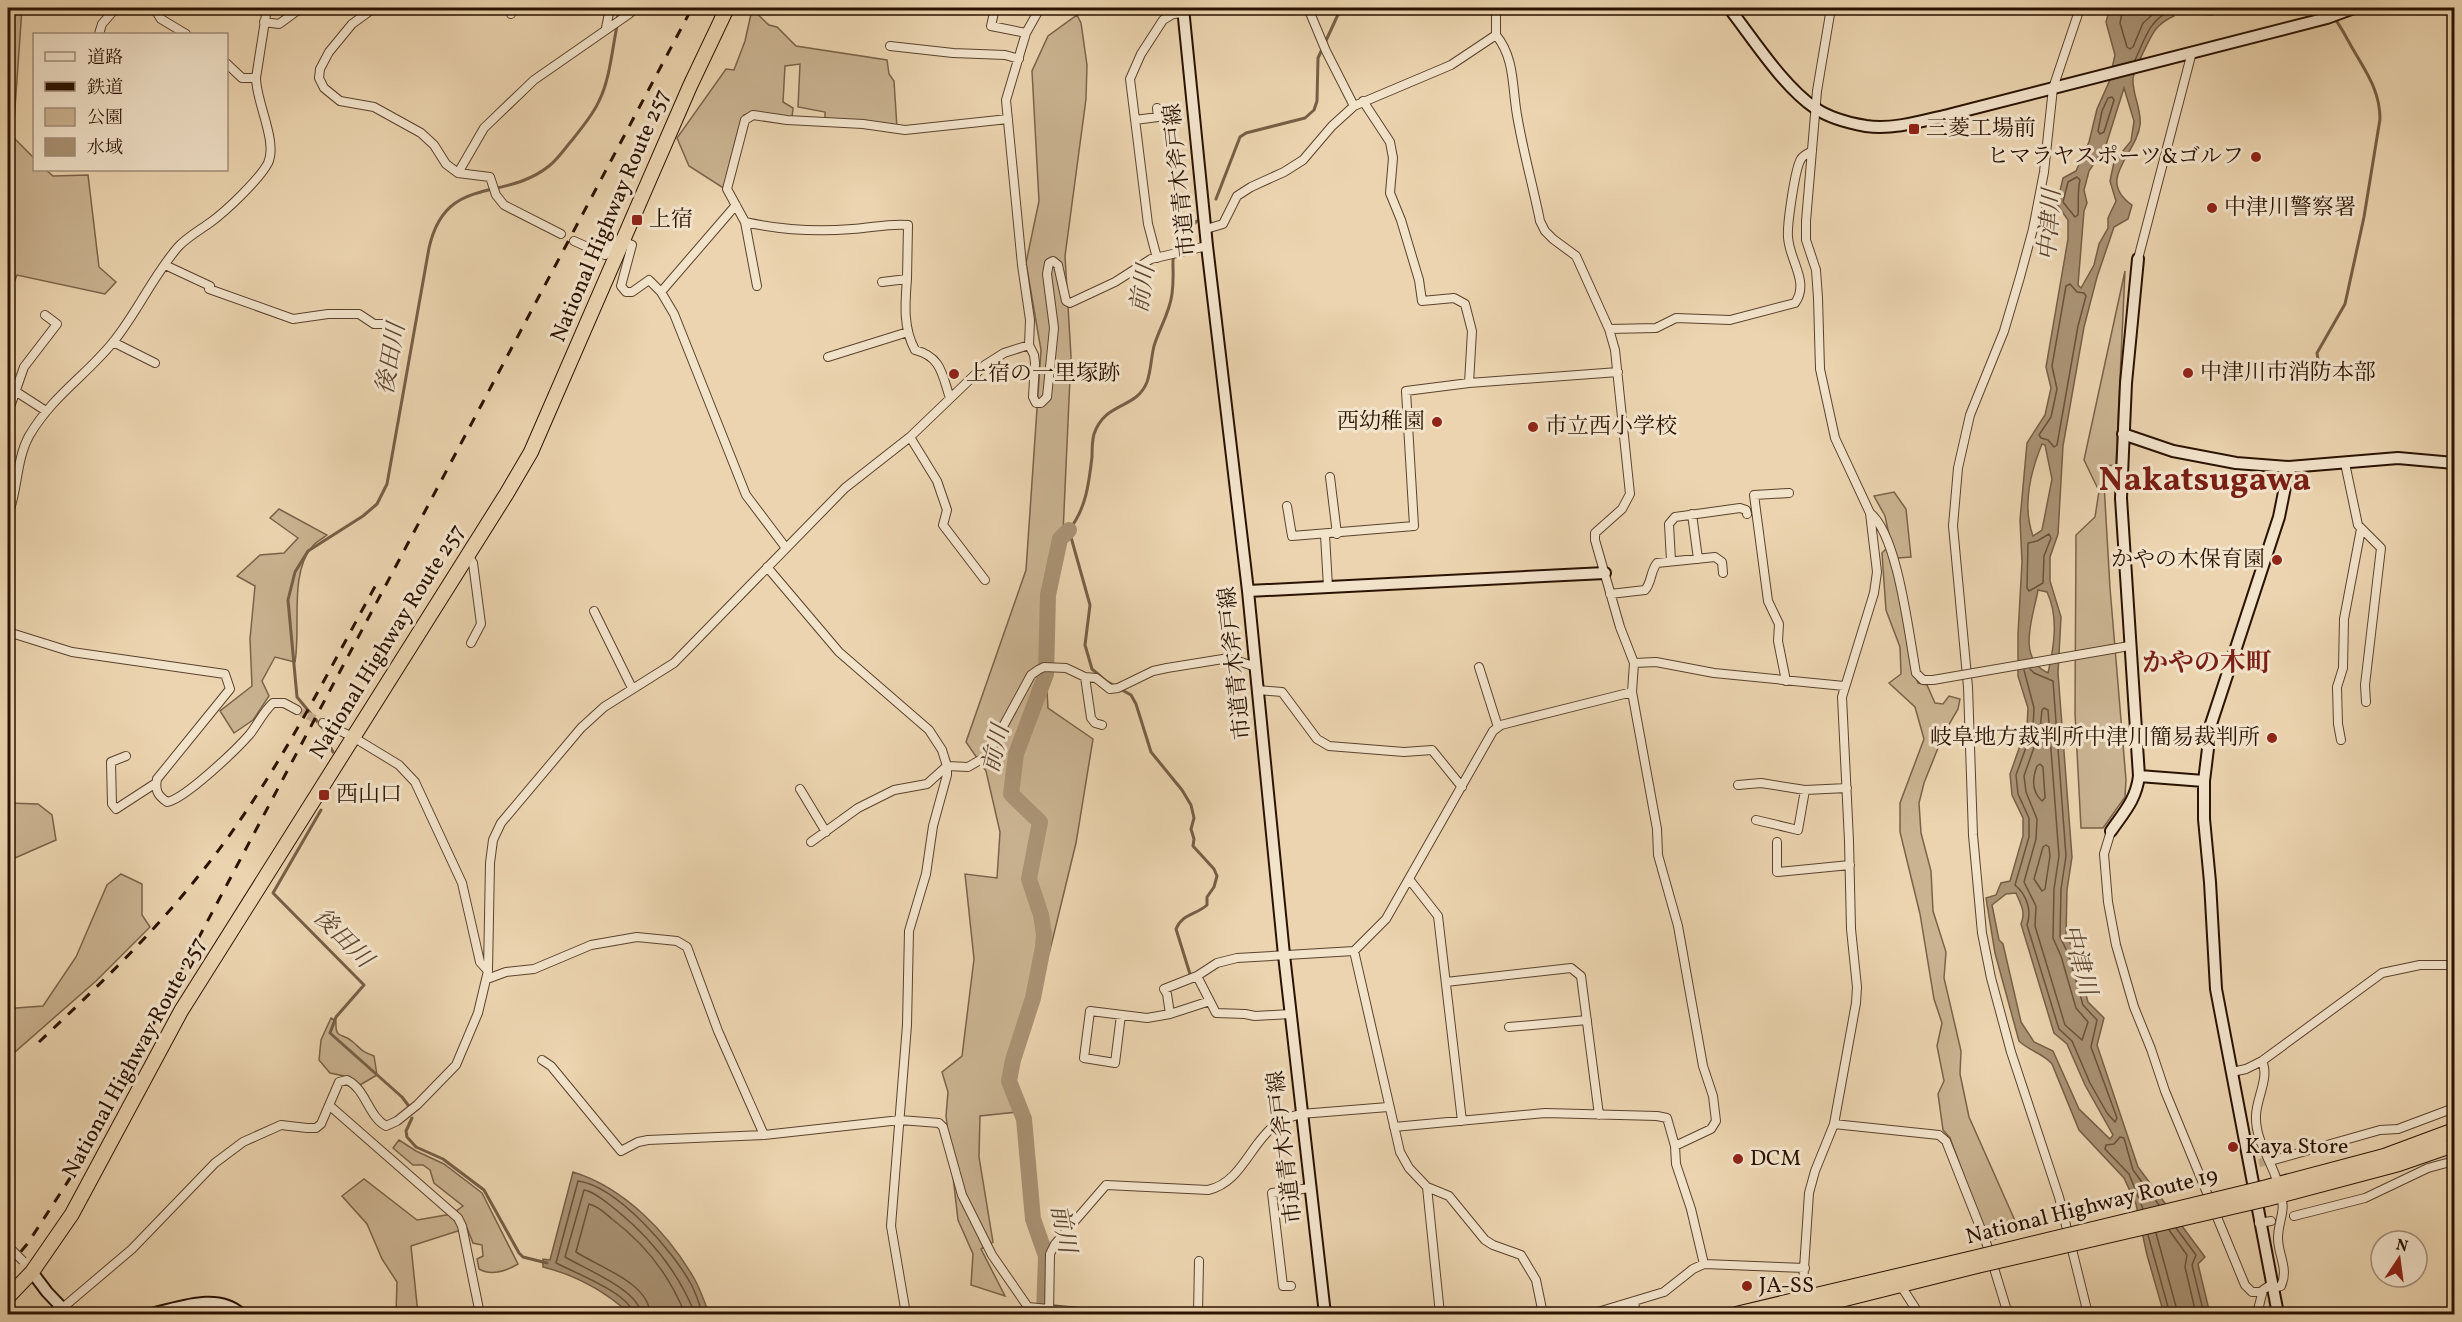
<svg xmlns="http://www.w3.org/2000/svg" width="2462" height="1322" font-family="Vollkorn,'Noto Serif JP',serif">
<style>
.green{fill:#cab391;stroke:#7a6249;stroke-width:1.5}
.water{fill:#a99274;stroke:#765f46;stroke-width:1.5;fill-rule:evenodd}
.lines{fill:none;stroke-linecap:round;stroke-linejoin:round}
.shore{stroke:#6a523a;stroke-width:1.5}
.stream{stroke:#765f46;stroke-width:3}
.river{stroke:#a99274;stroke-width:16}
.street-tunnel{stroke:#c4ad8c;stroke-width:8;stroke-dasharray:8 4;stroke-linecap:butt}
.street-casing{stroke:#5a422c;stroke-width:10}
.secondary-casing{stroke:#2a1201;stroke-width:14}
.highway-casing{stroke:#2a1201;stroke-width:16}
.street{stroke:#f2e3cb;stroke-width:8}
.secondary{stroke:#f2e3cb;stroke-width:10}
.highway{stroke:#ebd4af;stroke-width:14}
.rail{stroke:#2a1201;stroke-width:3;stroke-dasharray:10 10;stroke-linecap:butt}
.street-bridge-casing{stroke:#5a422c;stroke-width:10;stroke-linecap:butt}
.highway-bridge-casing{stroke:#2a1201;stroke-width:16;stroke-linecap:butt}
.street-bridge{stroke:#f2e3cb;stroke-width:8}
.highway-bridge{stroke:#ebd4af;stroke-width:14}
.poi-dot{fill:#8f2418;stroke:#f2e3cb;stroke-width:2}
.labels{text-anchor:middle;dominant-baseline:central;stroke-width:6;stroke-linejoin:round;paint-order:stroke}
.poi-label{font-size:22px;fill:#2a1201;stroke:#f2e3cb;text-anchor:start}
.street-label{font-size:22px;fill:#2a1201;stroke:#f2e3cb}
.water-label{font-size:24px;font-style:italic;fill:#5d452f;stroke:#f2e3cb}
.quarter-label{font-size:26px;font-weight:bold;fill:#7a1f14;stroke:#f2e3cb}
.town-label{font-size:34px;font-weight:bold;fill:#7a1f14;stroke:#f2e3cb}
</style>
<rect width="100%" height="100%" fill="#ebd4af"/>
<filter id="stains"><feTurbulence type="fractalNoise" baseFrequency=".00333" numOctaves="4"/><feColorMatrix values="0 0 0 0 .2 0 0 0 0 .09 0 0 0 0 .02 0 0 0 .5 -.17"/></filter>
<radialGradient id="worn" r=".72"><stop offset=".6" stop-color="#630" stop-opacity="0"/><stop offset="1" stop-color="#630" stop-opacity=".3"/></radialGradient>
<path class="green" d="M8,8H22L13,137L34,158V170H46L53,176L88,175L99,267L116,282L105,294L17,275L8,299Z
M2190,8H2216L2212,15L2190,13Z
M754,11L769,25L777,27L796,46L887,60L889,74L894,81L897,128L825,119V112L798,107L800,64L785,66L783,102L793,108L792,118L753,113L744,115L735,142L725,189L689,166L677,138L726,69L734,70L745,41L751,14Z
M1077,15L1081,23L1087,65L1086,99L1065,256L1071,356L1062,555L1043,622L1048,708L1093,739L1076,843L1050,950L1003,1082L1017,1112L980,1116L979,1157L993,1242L981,1249L1005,1296L971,1285L973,1254L958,1220L946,1116L948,1092L942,1072L962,1056L974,959L965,874L997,878L1000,832L986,771L966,742L1026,570L1041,350L1026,263L1039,201L1032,71L1048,36Z
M2125,271L2116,465L2103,466L2110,588L2126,780L2125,797L2103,828H2081L2075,713L2076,535L2095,517L2099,491L2084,460Z
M8,450L14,455L8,496Z
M1894,492L1906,509L1911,557L1898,558L1894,567L1915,675L1918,683L1927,685L1935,703L1943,704L1949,696L1960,699L1958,709L1944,733L1924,783L1919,803L1921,833L1931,871L1933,911L1946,952L1944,978L1961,1051L1960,1074L1969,1117L2020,1232L1988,1241L1950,1138L1943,1130L1938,1094L1944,1081L1937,1046L1942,1023L1934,999L1920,914L1900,832V803L1924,739L1915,707L1889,683L1901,674L1900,647L1886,610L1882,553L1891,544L1885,516L1874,496Z
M279,509L327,535C322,539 315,542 312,547C289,573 301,629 295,662L275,657L262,681L269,696L253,720L234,733L220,711L252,686L250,639L255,586L237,576L260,555L284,553L298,538L270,518Z
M8,803L38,804L52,815L56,840L8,861Z
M121,874L142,884V915L150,927L96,981L8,1058V1012L16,1008L43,1006L76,957L107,885Z
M331,1018L336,1021C335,1041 343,1032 353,1042C362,1050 362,1052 374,1056L377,1075L360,1085L349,1077L330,1073L319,1060L321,1040Z
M399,1140L416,1151L444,1164L482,1193L518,1264C506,1271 491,1276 479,1269L477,1259L483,1256L482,1245L473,1243L467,1228L411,1246L418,1314H396L397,1282L382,1259L367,1224L342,1196L364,1179L417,1220L452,1214L463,1206L434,1183L430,1170L423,1165H413L393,1148Z"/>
<path class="water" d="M2110,8H2175L2174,16C2167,19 2161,23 2156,29C2151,35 2133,72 2133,79C2132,94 2142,110 2140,125C2137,154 2095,179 2132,205L2128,219L2114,227L2097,277L2084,327L2063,446L2058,534L2050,557V581L2061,617L2058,673L2072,857L2067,890L2066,936L2074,950L2088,1002L2104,1018L2097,1045L2138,1167L2205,1257L2198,1264L2210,1314H2164L2147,1255L2136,1204L2124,1178L2079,1130L2052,1064C2043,1053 2029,1051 2019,1041L1995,953L1986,898L1996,895L2001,883L2010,881L2023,836V818L2012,795L2010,774L2027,726L2028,708L2018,676V634L2022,562L2020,520L2027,443L2045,415L2051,388L2046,367L2068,239V220L2057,204L2063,178L2076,171L2089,142L2097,109L2109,82L2115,55L2106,22ZM2124,88L2134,121L2131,141L2114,162L2110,181L2116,201L2108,218V228L2099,244L2094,265L2081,288L2078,285L2084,211L2087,203L2084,190L2089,171L2106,145ZM2042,444L2045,445L2052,479L2042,530L2033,536C2022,506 2030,473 2042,444ZM2038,590L2047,592C2059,617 2054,647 2048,673C2016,658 2033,618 2038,590ZM2016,893C2021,905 2026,912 2021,924L2054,1033L2067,1044L2085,1085L2113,1135L2110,1139L2079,1109L2053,1051L2034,1042L2021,1022L2003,944L1999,940L1992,905L2006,894Z
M573,1172C625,1188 669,1234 695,1280C701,1291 705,1303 709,1314H630C606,1292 575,1275 543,1267V1259L550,1260Z"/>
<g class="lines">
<path class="shore" d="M2123,8L2120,23L2127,47L2130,49L2133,47L2143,23L2160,8
M2135,60C2144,42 2148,22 2168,12L2169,8
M2112,97L2114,100L2104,132L2100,134L2098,131L2102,111L2108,98Z
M2077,177L2080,180C2077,192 2079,203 2078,215L2075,217L2063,202L2068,182Z
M2070,284L2077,292L2084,293L2086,296L2078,326L2057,445L2054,447L2048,440L2041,438L2039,435L2051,417L2057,389L2052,366L2066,286Z
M2049,534L2051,538L2044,556L2043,583L2029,591L2027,588L2028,543L2037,541Z
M2024,670L2034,708L2033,728L2016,775L2018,794L2029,818V837L2015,885C2027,895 2032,911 2027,925L2059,1029L2072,1041L2090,1083L2107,1113L2115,1122L2117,1118L2091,1047L2097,1020L2083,1005L2068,953L2060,937L2061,889L2066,856L2053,681L2034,673L2030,669
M2044,708L2048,710L2059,856L2054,889L2053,938L2061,956L2076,1008L2088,1022L2082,1040L2065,1025L2035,926L2036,906L2024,882L2036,839L2037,819L2026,792L2024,776L2040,730L2042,710Z
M2040,764L2043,767L2045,798L2042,801C2032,792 2032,779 2037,766Z
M2046,845L2049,847L2050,856L2045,889L2042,891L2034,879L2043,847Z
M2143,1209L2129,1174L2105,1149L2106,1145L2114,1144L2120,1137L2124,1138L2133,1170L2159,1205
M2176,1228L2196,1255L2192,1265L2204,1314
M2169,1230L2187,1255L2185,1267L2196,1314
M2156,1233L2178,1314
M2148,1235L2170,1314
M633,1314C631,1294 573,1272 556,1263L578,1181C617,1186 673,1251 691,1284C696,1293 699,1304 703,1314
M641,1314C639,1290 585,1269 565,1257L584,1190C595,1192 606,1202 615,1209C651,1238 678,1271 695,1314
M650,1314C649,1283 599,1267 576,1252L589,1204C598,1206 605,1213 612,1219C645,1244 670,1276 685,1314"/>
<path class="stream" d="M617,8L618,19
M2326,8L2331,14
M1216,199L1240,137L1246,133L1305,118L1314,110L1317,101L1318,58L1341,8
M2328,379L2318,360L2317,353L2345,304L2364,217L2380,119C2380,89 2364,69 2350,44C2345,35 2341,27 2335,19
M333,752L326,739V732L297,697L288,600L295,572L308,551L363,516L377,504L387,484L429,248C446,173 503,203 549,166C558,159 565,148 573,139C582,127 593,115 599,101C610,79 612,50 617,26
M321,810L273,893L364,985L336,1017L330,1033L402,1097L408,1105
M1190,974L1176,929C1182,914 1196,915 1207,905V897L1214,887L1217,876L1214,869L1193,846L1194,839L1191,829L1194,818L1191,805L1182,790L1151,752L1136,704L1131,695L1106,681L1092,669L1085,645L1090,605L1069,530C1086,509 1089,483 1092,457C1092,450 1092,441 1094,434C1105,401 1136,410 1147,382C1151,371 1151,358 1154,346C1159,329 1170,312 1172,294C1177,256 1162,250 1197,221
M412,1118L406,1131L407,1137L416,1147L443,1159L484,1190L519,1253L523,1257L547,1263"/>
<path class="river" d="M1044,1314L1046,1256L1033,1219L1024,1119L1009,1081L1013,1060L1033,998L1043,947L1044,934L1041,915L1029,879L1040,822L1011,794L1016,754L1046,674L1048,595L1060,539L1069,530"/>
<path class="street-tunnel" d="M297,710L323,723
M2259,1163L2273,1160"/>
<defs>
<path id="street" d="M154,8L161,19L186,34
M374,8L352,24L329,52L320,69L319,78L324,88L340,101L374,107L421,133L434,145L446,164L458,173L490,177L496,195L504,205L561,234
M995,8L991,26L1026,33
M1040,8L1026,33L1006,100L1022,265L1030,320L1029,345L1034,355L1035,363L1033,397L1036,403H1041L1047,397L1054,328L1047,274L1049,263L1053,261L1058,265L1066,301L1070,303L1115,282L1151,259L1207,246
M1308,8L1326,51L1354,106
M1496,8V35C1515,58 1512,87 1517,115C1523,151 1533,186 1540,221L1545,231L1553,239L1576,256L1609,329L1615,350L1630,494L1622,509L1595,533V540L1620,627L1634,663L1632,692L1657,829L1658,855L1678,926L1703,1066L1713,1096L1716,1121L1711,1129L1675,1146
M2080,8L2053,88L2044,172L2033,229L2020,277L2004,331L1970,415L1958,468L1953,526L1968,687L1973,835L1982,933L1991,978L2011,1052L2059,1197L2088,1314
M511,14V8
M264,22L279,24L301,8
M606,28L610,8
M99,34L102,24L116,8
M890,46L953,53L1005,55L1019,59
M226,63L242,78H256
M1363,101L1390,142L1393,158L1390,193L1401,220L1419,280L1422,301L1454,298L1465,304L1472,331L1469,383L1618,372
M1135,120L1158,117L1157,108
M458,173L484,128L534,80L629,14L635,8
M745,222L757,286
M1206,229L1223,224L1237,196L1251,187L1284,172L1303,160L1332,126L1354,106L1451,65L1496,35
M574,241L605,255L613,245L622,241L632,245L621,286L626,292H632L649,280L661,292L674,314L746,495L786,548
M1157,258L1148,224L1130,79L1141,54L1163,20L1173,14L1184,13
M2138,259L2192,52
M165,265L210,286L209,289L293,319L328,314H359L374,324H387
M907,279L908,225C889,223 872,228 852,229C816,232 781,230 745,222L727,189L745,120L753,115L787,120L863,124L905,130L1008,119
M882,282L907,279C905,304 903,328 915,350C942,357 942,375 950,398
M661,292L736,205
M1609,329L1656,328L1676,318L1730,320L1795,303C1810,282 1789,260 1788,237C1787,225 1795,168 1801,159C1803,155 1809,153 1812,151
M113,342L155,363
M828,357L908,332
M15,391L46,411
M11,404L24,367L57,324L45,315
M910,437L937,481L947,510L943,525L985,580
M2346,468L2358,525L2381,548L2365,685L2366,702
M1330,477L1337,534
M1287,506L1292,536L1414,526L1406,391L1469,383
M1870,513C1898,535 1909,636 1916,673L1923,680H1933
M1692,514L1698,559
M8,515C18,490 16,460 29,436C53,395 86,376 114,341C138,311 153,276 178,247C187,237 200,230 211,222C226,211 259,180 268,163C278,142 256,102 256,78L267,8
M1325,535L1328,587
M468,555L473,563L481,624L471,643
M1671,561L1669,524L1675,517L1740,508L1746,510L1747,514
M767,567L839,652L929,730L942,750L947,766V775L933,826L926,874L909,931L907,1025L891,1226L906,1314
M1610,594L1645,590C1652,582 1650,572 1657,563L1715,557L1722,562L1723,573
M594,611L632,688
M8,632L72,652L225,674L230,689L157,779C155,790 157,795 167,802C185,799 237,749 250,734C258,724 263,712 273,703H284L297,710
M2112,649L2129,646
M1634,663L1656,662L1714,673L1844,686
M1479,667L1498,727
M1085,677L1091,718L1095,723L1102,725
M1786,681L1778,641L1779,624L1768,601L1754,495L1789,493
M1258,690L1282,692L1317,739L1329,746L1404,752L1432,750L1462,787
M323,723L353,737L399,765L415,782L462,883L480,962L488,971
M2341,740L2338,724L2337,687L2343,668L2344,619L2361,529
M126,756L111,762L112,804L116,809L156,783
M1738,785L1761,783L1805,790L1847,788
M800,789L826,832
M1756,820L1798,830L1805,790
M2111,831L2104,854L2108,902L2116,945L2134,1007L2151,1049L2165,1091L2245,1285L2252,1292H2262
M811,842L858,808L894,790L927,784L947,766L968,767L987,756L1031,675L1038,670L1044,667L1066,668L1085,677L1096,678L1110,689L1118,688L1153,671L1167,668L1229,658L1256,667
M1777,842V872L1850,865
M1409,879L1438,916L1462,1121
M1354,951L1400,1152L1409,1168L1427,1187L1440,1314
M1197,976L1216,1013L1245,1014L1255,1016L1290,1014
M487,979L506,972L534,969L591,945L637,937L677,941L687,947L718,1031L764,1135
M1446,982L1571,968L1581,976L1599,1115
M1170,1014L1167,994L1164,989L1197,976L1217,963L1237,958L1354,951L1386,919L1493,731L1501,725L1632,692
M1121,1015L1115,1063L1084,1058L1090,1011L1147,1018L1170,1014L1210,1001
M1509,1027L1587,1020
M542,1060L551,1066L621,1151L638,1142L648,1140L764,1135L900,1120L939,1123L943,1127L962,1195L992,1255L1028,1307L1100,1314
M2262,1061C2270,1077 2256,1099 2256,1116C2255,1141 2272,1161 2278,1184
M2232,1072L2246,1069L2262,1061L2382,973L2420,965H2454
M330,1106L458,1218L462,1226L480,1314
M1834,1124L1939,1135L1946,1141L1986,1242L2008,1314
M1394,1127L1545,1113L1657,1116L1667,1118L1675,1146L1676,1164L1691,1209L1704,1264
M2274,1160L2380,1130L2398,1129L2454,1108
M1427,1187L1449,1196L1485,1240L1493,1245L1521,1255L1536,1280L1543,1314
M2294,1216L2365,1198L2428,1168L2454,1161
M2259,1223L2271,1221
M1291,1286H1283L1272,1193L1310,1188
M1901,1286L1919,1314
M2273,1288L2281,1286C2289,1269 2278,1255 2278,1238C2278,1222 2286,1211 2281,1196
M1802,1299L1809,1193L1815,1171L1834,1124L1856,1003L1857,987L1851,929L1849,841L1842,697L1874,593L1877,572L1870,513L1835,438L1820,369L1818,298L1816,270L1806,240V221L1817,91L1831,8
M1634,1301L1636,1314
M51,1314L59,1307L66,1305L132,1249L215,1163L243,1142L281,1125L307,1128H316L321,1124L339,1082L347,1080C366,1089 368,1116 386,1126L397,1121L417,1105L456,1065L478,1013L488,971L490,863L493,840L501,823L581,728L604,707L674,663L845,488L910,437L985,365L1004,353L1029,345
M1049,1314L1050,1254L1055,1244L1106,1185L1208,1190C1241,1183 1250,1144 1275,1125C1283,1119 1292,1116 1301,1114L1388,1107
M1198,1314L1199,1261
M1591,1314L1664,1292L1693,1269L1704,1264L1805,1268
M2247,1314L2256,1311
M2257,1314L2263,1290L2272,1284"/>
<path id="secondary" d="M1183,8L1207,246L1248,591L1284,955L1325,1314
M1729,8C1754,40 1782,85 1815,108C1829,118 1849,123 1866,126C1893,130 1922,121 1948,115L2327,18L2354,8
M2123,434L2173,451L2236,463L2289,467L2398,458L2454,463
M1248,591L1605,573
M2139,776L2204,781
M2111,831C2124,812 2136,800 2139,776L2121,498L2126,383L2138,259
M32,1272L47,1292L68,1314
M151,1314C179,1308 217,1292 241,1314
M2278,1314L2216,989L2210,882L2204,819V781L2211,724L2279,517L2289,467"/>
<path id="highway" d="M2263,1188L2384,1156L2454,1130
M2267,1199L2399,1164L2454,1145
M8,1297L32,1272L72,1214L181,1011L507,493L531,452L690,86L727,8
M1736,1314L1977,1257
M1785,1314L1977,1266"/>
</defs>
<use href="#street" class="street-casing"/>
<use href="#secondary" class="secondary-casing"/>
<use href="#highway" class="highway-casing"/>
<use href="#street" class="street"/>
<use href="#secondary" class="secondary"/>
<use href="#highway" class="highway"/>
<path class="rail" d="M39,1042C94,990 149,938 196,879C270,789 322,683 378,581
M8,1267L28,1243L76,1169L692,8"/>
<defs>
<path id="street-bridge" d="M1933,680L2112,649
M12,1250L23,1261"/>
<path id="highway-bridge" d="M1977,1257L2263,1188
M1977,1266L2267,1199"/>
</defs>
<use href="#street-bridge" class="street-bridge-casing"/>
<use href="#highway-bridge" class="highway-bridge-casing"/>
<use href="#street-bridge" class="street-bridge"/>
<use href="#highway-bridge" class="highway-bridge"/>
</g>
<g class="poi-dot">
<rect x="1908" y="123" width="12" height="12" rx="3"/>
<circle cx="2256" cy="157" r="6"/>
<circle cx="2212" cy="208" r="6"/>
<rect x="631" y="214" width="12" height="12" rx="3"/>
<circle cx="2188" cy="373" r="6"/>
<circle cx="954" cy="374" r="6"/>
<circle cx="1437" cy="422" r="6"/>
<circle cx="1533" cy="427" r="6"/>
<circle cx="2277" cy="560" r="6"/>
<circle cx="2272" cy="738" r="6"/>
<rect x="318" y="789" width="12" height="12" rx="3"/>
<circle cx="2233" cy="1147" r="6"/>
<circle cx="1738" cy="1159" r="6"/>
<circle cx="1747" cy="1286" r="6"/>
</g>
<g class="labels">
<g class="poi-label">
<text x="1926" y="129">三菱工場前</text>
<text x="2244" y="157" text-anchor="end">ヒマラヤスポーツ&amp;ゴルフ</text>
<text x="2224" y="208">中津川警察署</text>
<text x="649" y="220">上宿</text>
<text x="2200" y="373">中津川市消防本部</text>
<text x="966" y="374">上宿の一里塚跡</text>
<text x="1425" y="422" text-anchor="end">西幼稚園</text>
<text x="1545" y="427">市立西小学校</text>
<text x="2265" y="560" text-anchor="end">かやの木保育園</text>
<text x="2260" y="738" text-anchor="end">岐阜地方裁判所中津川簡易裁判所</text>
<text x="336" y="795">西山口</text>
<text x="2245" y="1147">Kaya Store</text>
<text x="1750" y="1159">DCM</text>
<text x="1759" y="1286">JA-SS</text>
</g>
<g class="street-label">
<text transform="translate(1181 180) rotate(-96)">市道青木斧戸線</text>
<text transform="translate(611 216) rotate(-67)">National Highway Route 257</text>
<text transform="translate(388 642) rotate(-58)">National Highway Route 257</text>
<text transform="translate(1236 663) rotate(-96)">市道青木斧戸線</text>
<text transform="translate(135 1058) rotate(-61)">National Highway Route 257</text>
<text transform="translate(1286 1147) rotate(-97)">市道青木斧戸線</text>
<text transform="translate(2092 1207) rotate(-14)">National Highway Route 19</text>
</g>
<g class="water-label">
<text transform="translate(2051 225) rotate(-86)">中津川</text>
<text transform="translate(1144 289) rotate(-81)">前川</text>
<text transform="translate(392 359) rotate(-80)">後田川</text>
<text transform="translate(997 749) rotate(-76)">前川</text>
<text transform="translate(342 939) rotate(45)">後田川</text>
<text transform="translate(2078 960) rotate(75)">中津川</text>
<text transform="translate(1062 1229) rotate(79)">前川</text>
</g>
<g class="quarter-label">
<text x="2207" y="664">かやの木町</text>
</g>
<g class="town-label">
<text x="2205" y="481">Nakatsugawa</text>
</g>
</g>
<rect width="2462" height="1322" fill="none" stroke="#ebd4af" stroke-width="30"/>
<rect x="9" y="9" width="2444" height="1304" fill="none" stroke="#2a1201" stroke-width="3"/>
<rect x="15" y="15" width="2432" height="1292" fill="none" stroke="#2a1201" stroke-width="1.5"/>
<rect x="33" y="33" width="195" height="138" fill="#f2e3cb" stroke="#a28f7a" stroke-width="1.5"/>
<rect x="45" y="52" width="30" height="9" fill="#f2e3cb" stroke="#a28f7a" stroke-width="1.5"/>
<text x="87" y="63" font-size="18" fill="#2a1201">道路</text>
<rect x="45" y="82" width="30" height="9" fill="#2a1201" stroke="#a28f7a" stroke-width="1.5"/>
<text x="87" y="93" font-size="18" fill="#2a1201">鉄道</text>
<rect x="45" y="108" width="30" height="18" fill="#cab391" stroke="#a28f7a" stroke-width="1.5"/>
<text x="87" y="123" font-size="18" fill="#2a1201">公園</text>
<rect x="45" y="138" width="30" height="18" fill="#a99274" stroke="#a28f7a" stroke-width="1.5"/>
<text x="87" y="153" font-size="18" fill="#2a1201">水域</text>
<g transform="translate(2399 1259) rotate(13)"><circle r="28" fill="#f2e3cb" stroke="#a28f7a" stroke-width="1.5"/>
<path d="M0-4.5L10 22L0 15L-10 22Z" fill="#8f2418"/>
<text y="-9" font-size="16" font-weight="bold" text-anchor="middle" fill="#2a1201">N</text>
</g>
<rect width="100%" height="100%" filter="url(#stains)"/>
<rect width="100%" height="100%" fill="url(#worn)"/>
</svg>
